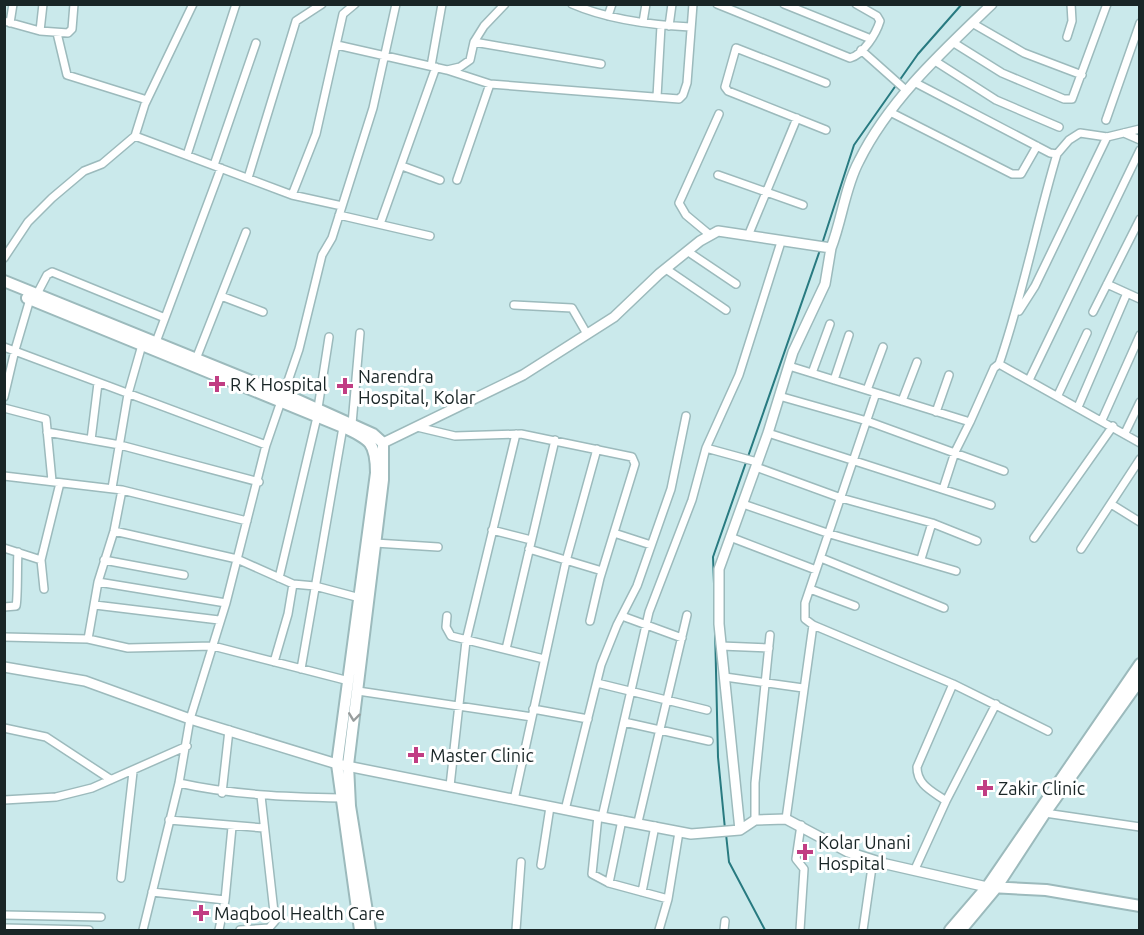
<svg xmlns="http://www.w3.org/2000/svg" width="1144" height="935" font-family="Ubuntu,sans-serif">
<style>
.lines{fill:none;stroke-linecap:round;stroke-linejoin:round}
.stream{stroke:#287a80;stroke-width:2}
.street-casing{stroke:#9cbabc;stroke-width:10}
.secondary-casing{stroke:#9cbabc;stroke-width:12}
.primary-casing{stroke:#9cbabc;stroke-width:14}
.street{stroke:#fff;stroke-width:7}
.secondary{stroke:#fff;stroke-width:9}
.primary{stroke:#fff;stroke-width:10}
.oneway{stroke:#989d9d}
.poi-dot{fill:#c13d83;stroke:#fff;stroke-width:2}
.labels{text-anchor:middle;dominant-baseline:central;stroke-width:6;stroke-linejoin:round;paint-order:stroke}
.poi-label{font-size:18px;fill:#192526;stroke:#fff;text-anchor:start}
</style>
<rect width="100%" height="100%" fill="#cae9eb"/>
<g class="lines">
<path class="stream" d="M822,244L854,145L918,54L962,4
M715,610L713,557L820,250
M715,628L718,757L725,829
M726,834L729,862L765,930"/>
<defs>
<path id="street" d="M572,4C609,20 650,25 690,27
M717,4L850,58C863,55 876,34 880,21L877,16L856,4
M784,4L871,39
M608,16L612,4
M4,21L40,31L68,33L72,29L74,4
M643,22L646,4
M10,23L13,4
M972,23L1024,53L1082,75
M669,26L672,4
M40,31L43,4
M57,33L67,75L147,100
M1067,37L1072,21L1071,4
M474,42L601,64
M954,43L1002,73L1064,99H1072L1107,4
M337,45L447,70L460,67L470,60L474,42L484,26L505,4
M861,50L907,91
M935,61L996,100L1059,127
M431,66L442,4
M447,70L490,84L679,99L683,95L687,83L693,4
M914,82L1050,153L1057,154L1069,140L1080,133L1107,137L1140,129
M657,97L661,26
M890,112L1012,174H1021L1037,146
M1106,120L1140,23
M826,130L728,91L725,87L736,48L826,83
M1124,133L1140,140
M135,136L292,195L342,206
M187,155L236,4
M214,165L256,43
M402,166L440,180
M718,175L803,205
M248,178L296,21L322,4
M457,180L490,84
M292,195L316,134L343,14L355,4
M339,215L430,236
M380,224L436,67
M710,235L686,215L679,203L719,114
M748,236L797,118
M687,251L736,284
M4,258L28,222L52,198L84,171L102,164L135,136L145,104L193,4
M666,269L726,310
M1107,284L1140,299
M37,294L47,275L52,272L165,318
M221,296L263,312
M514,305L572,308L587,334
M1019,311L1035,286L1107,137
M1093,312L1140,219
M156,342L221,168
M4,347L266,445
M196,359L246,232
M999,364C1023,295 1036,224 1057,154
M789,366L970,422L994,368L999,364L1140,443
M812,373L830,324
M834,380L849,335
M1029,380L1140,150
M867,390L883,347
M876,393L805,603V619L813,625L953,684L1048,731
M1058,395L1087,333
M779,396L867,421L1004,471
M4,397L15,350L30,299
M902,401L917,362
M1078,407L1127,293
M4,408L46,419L52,481
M318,408L329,337
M936,412L949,375
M1102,420L1140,335
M352,424L360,333
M417,427L455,436L521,434L632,457L635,464L600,578L590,621
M47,432L120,445L259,482
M768,433L991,505
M1125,433L1140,402
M91,440L98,383
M706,448L757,462
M756,467L841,498L932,523L977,541
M4,476L122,490L247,521
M112,488L128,394L142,345
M943,489L955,452L970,422
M122,490L114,531L98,582L88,639L128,648L213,646L349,681
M743,504L830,534L956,571
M1111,504L1140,522
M492,530L531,540
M114,531L237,559L293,584L315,586L360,598
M614,533L651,545
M730,537L816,570
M1034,538L1113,426
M375,543L438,547
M4,548L41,560
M529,549L602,571
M1081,549L1140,459
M821,558L944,608
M921,559L932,523
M104,560L184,575
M279,578L317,417
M98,582L226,603
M44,589L41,560L60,483
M810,589L855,606
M95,605L219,620
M4,607L16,606C18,598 17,564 18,552
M447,616L446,627L451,636L544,659
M622,616L682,638
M4,637L88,639
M721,646L769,648
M506,649L555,440
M274,662L288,614L293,584
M301,669L343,427
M725,677L803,688
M597,683L707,710
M358,691L532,717
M533,709L588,719
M624,722L709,741
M4,728L46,737L110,779
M179,783C233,795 286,797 341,798
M450,786L466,641L516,434
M222,793L229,730
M4,800L56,797L92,788L187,746
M514,800L566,561L597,449
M946,801C932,791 917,785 917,767L953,684
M565,810L601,665L617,625L637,586L671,489L686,416
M1045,813L1140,827
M598,816L592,874L609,883L668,899
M602,817L649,612L692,500L706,448L739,375L781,242
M786,819L813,625
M169,820L264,828
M755,820V783L770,635
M638,822L687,615
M541,865L550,807
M915,869L946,801L996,704
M121,878L133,772
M609,883L622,820
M152,892L225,900
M642,892L655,826
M4,915L101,917
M4,928L89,930
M143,930L179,783L190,719L226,603L266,445L299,349L322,255L332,238L373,108L396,4
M219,930L225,900L232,827
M240,930L269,928L275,921L261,796
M516,930L521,862
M659,930L668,899L679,832
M724,930L725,921
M800,930L804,869L796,859L801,825
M863,930L873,860"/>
<path id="secondary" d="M383,443L523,375L614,317L659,274L700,241L718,231L831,248C842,220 845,187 859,161C889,100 943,51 992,4
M4,667L85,681L190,719L337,764L602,817L691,834L740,830L755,820L786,819L848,852L886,864L987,887
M740,830L719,624V569L768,433L793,352L825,284L831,248"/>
<path id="primary" d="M4,281L293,398L373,434L383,443V480L348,765L350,806L370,930
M27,298L343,427C370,439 376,443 376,473L337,764L360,930
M990,887L1046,890L1140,906
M950,930L987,887L1140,664
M961,930L996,888L1045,813L1140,680"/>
</defs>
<use href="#street" class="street-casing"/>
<use href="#secondary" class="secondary-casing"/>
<use href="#primary" class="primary-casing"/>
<use href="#street" class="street"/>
<use href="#secondary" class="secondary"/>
<use href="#primary" class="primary"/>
</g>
<defs><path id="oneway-chevron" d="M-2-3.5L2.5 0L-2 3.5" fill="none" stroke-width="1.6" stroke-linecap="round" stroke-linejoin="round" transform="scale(1.5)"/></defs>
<use class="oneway" href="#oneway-chevron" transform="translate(354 717) rotate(97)"/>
<g class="poi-dot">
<path d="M214 375h6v6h6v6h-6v6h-6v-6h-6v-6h6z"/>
<path d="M342 377h6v6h6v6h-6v6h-6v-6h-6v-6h6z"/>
<path d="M413 746h6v6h6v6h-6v6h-6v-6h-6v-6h6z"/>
<path d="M982 779h6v6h6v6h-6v6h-6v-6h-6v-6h6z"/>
<path d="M802 843h6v6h6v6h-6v6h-6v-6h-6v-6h6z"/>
<path d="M198 904h6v6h6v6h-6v6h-6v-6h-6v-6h6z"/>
</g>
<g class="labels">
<g class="poi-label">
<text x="358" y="376">Narendra<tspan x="358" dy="21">Hospital, Kolar</tspan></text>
<text x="230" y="384">R K Hospital</text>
<text x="430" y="755">Master Clinic</text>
<text x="998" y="788">Zakir Clinic</text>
<text x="818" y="842">Kolar Unani<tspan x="818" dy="21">Hospital</tspan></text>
<text x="214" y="913">Maqbool Health Care</text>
</g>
</g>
<rect width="1144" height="935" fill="none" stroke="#192526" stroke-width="12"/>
</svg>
